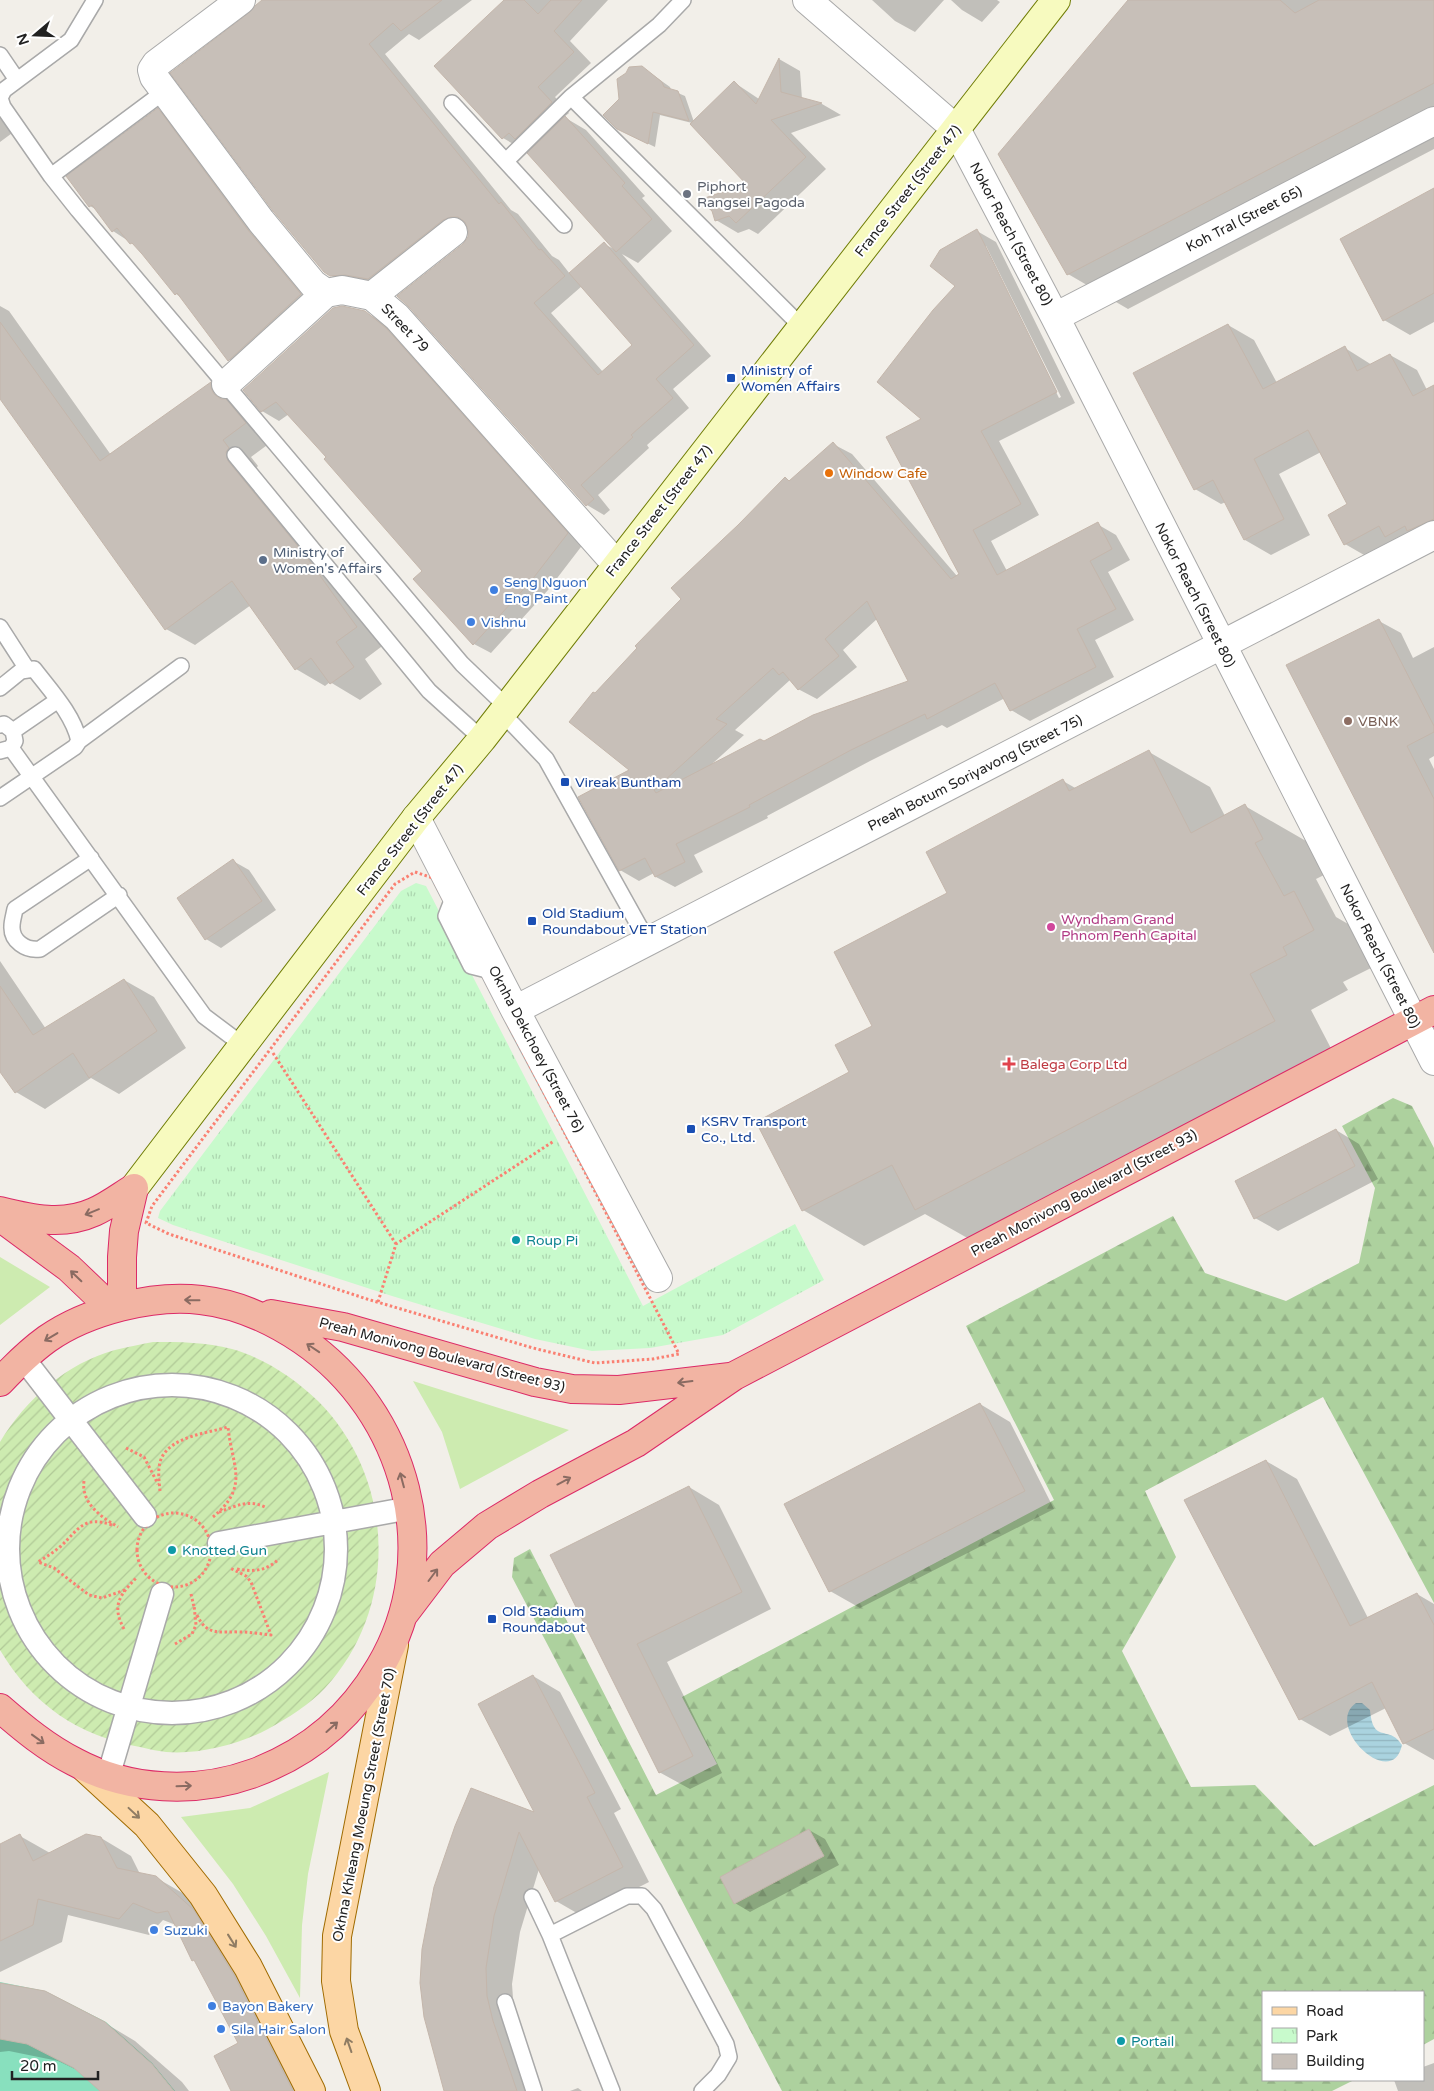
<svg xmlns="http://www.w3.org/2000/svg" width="1434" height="2091" font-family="'Varela Round',sans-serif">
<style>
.grass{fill:#cdebb0}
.forest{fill:url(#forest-firs)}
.park{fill:url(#park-tufts)}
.garden{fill:url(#garden-furrows)}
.pitch{fill:#88e0be}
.water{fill:url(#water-rules)}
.shadow{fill:#0003;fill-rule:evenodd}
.building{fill:#c7bfb8;stroke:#c4b6ab;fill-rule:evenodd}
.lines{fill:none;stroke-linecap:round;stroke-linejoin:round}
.service-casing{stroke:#a9a9a9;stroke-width:18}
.pedestrian-casing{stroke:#a9a9a9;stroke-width:25}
.minor-casing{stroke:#a9a9a9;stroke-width:30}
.secondary-casing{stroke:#707d05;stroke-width:30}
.primary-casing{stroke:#a06b00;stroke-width:30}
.trunk-casing{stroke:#dc2a67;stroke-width:30}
.path{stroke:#fa8072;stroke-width:3;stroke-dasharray:2.5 2.5;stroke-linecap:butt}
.service{stroke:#fff;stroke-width:15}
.pedestrian{stroke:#fff;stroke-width:22}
.minor{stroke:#fff;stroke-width:28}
.secondary{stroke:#f7fabf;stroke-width:28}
.primary{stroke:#fcd6a4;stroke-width:28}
.trunk{stroke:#f2b4a3;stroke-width:28}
.oneway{stroke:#8a6b62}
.oneway2{stroke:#8f7c63}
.worship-dot{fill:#6b7280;stroke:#fff;stroke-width:2}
.transit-dot{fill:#1a4fb4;stroke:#fff;stroke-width:2}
.food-dot{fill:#e8710a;stroke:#fff;stroke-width:2}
.service-dot{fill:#5c6f8a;stroke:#fff;stroke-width:2}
.shop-dot{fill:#3f7fe0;stroke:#fff;stroke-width:2}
.education-dot{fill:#8d6e63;stroke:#fff;stroke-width:2}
.hotel-dot{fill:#d1479c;stroke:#fff;stroke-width:2}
.health-dot{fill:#e0444e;stroke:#fff;stroke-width:2}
.culture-dot{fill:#0f9aa8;stroke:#fff;stroke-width:2}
.labels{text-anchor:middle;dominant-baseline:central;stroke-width:4;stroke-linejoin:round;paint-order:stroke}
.worship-label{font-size:14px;fill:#5b616d;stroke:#fff;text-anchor:start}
.street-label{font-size:14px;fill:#222;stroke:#fff}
.transit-label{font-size:14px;fill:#164399;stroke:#fff;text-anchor:start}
.food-label{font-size:14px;fill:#c56008;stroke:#fff;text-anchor:start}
.service-label{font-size:14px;fill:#4e5e75;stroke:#fff;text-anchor:start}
.shop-label{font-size:14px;fill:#366cbe;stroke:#fff;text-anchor:start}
.education-label{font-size:14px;fill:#785e54;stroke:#fff;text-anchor:start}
.hotel-label{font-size:14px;fill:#b23c85;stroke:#fff;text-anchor:start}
.health-label{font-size:14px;fill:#be3a42;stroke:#fff;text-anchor:start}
.culture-label{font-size:14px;fill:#0d838f;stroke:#fff;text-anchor:start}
</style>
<defs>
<pattern id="forest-firs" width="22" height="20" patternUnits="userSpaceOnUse" patternTransform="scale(1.25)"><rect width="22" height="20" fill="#add19e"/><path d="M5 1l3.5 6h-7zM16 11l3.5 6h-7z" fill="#95b388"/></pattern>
<pattern id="park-tufts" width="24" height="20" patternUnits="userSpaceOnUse" patternTransform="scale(1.25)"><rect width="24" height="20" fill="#c8facc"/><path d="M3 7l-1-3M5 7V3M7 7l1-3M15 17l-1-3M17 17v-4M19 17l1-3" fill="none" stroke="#acd6af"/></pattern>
<pattern id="garden-furrows" width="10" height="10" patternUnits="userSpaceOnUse" patternTransform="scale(1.25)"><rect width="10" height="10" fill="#cdebb0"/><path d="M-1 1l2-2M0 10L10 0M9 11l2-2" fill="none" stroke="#b0c997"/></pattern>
<pattern id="water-rules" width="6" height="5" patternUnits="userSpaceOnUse" patternTransform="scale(1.25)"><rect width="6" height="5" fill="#aad3df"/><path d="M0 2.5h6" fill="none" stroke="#92b5bf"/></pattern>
</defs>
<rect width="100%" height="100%" fill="#f2efe9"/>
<path class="grass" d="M0,1257L50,1287L0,1325Z
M413,1381L569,1430L460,1489L442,1432Z
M329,1772L308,1874L302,1925L300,1998L266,1936L233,1884L181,1817L250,1808Z"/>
<path class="forest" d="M1393,1098L1412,1106L1434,1148V1603L1323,1397L1145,1491L1176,1557L1122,1651L1191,1787L1255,1785L1314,1846L1434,1785V2039L1423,2045V1992H1263V2080H1354L1332,2091H782L512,1577L514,1558L530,1549L656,1795L717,1764L682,1697L1054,1500L966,1326L1173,1216L1205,1273L1286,1301L1359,1263L1375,1188L1342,1126Z"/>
<path class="park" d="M416,883L426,886L643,1306L795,1224L824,1280L723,1335L650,1348L592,1351L535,1339L392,1296L173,1225L158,1218L160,1211L401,891Z"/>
<path class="garden" d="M153,1342C180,1342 206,1342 232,1349C264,1358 294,1378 318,1401C395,1478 400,1607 325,1688C309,1705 288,1718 268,1729C240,1744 198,1755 166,1752C157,1751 149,1749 140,1747C78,1736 32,1704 0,1650V1442C26,1399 67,1363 115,1350C128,1347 141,1344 153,1342Z"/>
<path class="pitch" d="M0,1982L45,1991L106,2022L152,2063L175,2091H0Z"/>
<path class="water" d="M1356,1703H1362L1370,1710C1373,1745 1389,1724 1402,1745C1392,1792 1323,1726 1356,1703Z"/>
<path class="shadow" d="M264,0H472L419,40L409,34L385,54L511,210L518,214L552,256L559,260L570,274L604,244L616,250L534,149L525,144L520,148L503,138L506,0H608L570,41L591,63L555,97L569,113L564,117L586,130L645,196L642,198L672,231L638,263L622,254L711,356L673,389L689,408L647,445L649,448L598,495L610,510L604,515L587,505L410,306L464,245L469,238L468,226L461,229L386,288L348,286L330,275L251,13ZM582,286L633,345L603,372L551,313Z
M872,0H944L915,32L895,21Z
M951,0H997L1000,2L982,22L962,10Z
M1130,0H1434V149L1128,309L1068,274Z
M779,59L800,71L802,99L822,104L841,115L791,133L826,169L758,234L749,229L738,233L716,220L748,184L692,123L660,115L655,147L626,133L649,72L670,87L671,90L685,96L694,122L735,83L759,99Z
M0,95L23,125L0,142Z
M158,110L172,118L315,303L244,368L229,360L182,298L176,294L136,246L113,231L97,210L90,206Z
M1434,189V322L1410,335L1384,320Z
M977,231L996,242L1075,403L999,441L1039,515L991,541L1007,571L1097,524L1116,535L1130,560L1108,572L1134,620L1095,640L1114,677L1030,721L1011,710L1005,698L947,728L942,725L870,761L767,816L768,818L694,855L703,872L675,887L656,877L654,873L639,881L620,870L631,770L595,695L683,599L738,526L786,479L791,481L833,444L852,454L957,576L960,574L923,419L956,286ZM984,246H986L1061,397L1059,398ZM877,619L910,681L712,764L744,735L735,730L790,680L798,689L817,699L857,667L843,650Z
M0,306L9,311L111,455L211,384L240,400L274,440L251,457L258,466L255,469L385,644L365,659L382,684L360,700L330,682L325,686L296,669L251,605L195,645L166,629L0,396Z
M365,312L382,322L403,339L584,543L548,590L491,653L474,644L423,572L328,457L289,414L279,421L262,411L244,390Z
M1228,325L1254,340L1277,383L1345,348L1372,365L1390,355L1417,370L1427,390L1434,386V545L1371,559L1345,544L1348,505L1321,452L1279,474L1310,535L1271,555L1245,540L1226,502L1221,504L1195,489Z
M1379,621L1401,633L1413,658L1434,647V756L1429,759L1434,769V934Z
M1149,752L1210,787L1225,816L1245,806L1306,841L1324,875L1316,879L1336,917L1355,928L1375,966L1343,982L1348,990L1311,1010L1335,1056L978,1244L925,1214L864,1246L803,1210L850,1073L874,1027L948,893L1063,781L1077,789Z
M233,861L249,870L276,910L221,948L206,939Z
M0,961L46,1029L124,980L154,997L186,1048L119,1094L91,1078L45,1109L16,1092L0,1069Z
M1336,1130L1359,1144L1378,1179L1278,1231L1255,1218Z
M980,1404L1010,1422L1054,1509L860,1608L830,1591Z
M1266,1461L1297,1479L1368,1618L1417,1594L1434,1604V1760L1404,1743L1386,1708L1330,1736L1300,1719Z
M689,1487L719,1505L771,1609L667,1662L722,1773L690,1789L659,1772L552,1556Z
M533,1676L560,1692L621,1809L614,1813L649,1882L582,1916L556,1901L539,1869L520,1932L512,1984L514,2012L538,2091H446L436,1888L537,1815Z
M809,1830L825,1839L839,1865L750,1912L735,1903Z
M20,1836L50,1853L101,1838L131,1856L140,1874L155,1877L186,1895L223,1928L314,2091H232L240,2044L176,1925L163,1920L149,1935L68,1915L62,1942L0,1972V1846Z
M0,1984L105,2023L135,2041L182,2082L189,2091H102L81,2072L58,2061L9,2051L0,2052Z
M1434,2063V2091H1398L1394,2080H1423V2067Z
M578,2088L582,2091H570Z"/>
<path class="building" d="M262,0H442L401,31L393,23L369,44L499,204L501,202L539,250L541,249L565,276L534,303L598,375L632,345L569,273L604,242L694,345L656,379L673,398L631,435L633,437L581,485L594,499L586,506L409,307L397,296L463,244L468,237V230L465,222L458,217H451L443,220L368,279L345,275L330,276L324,272L273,211L170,73L250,12L256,5Z
M504,0H524L538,14L551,0H582L554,31L574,52L538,87L552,102L515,139L509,133L502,139L434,66Z
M1128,0H1280L1295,13L1319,0H1434V83L1067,275L998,154Z
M779,58L781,92L822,103L771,120L806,157L736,223L729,216L715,221L712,211L699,200L746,184L690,124L734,81L756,104Z
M642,66L662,82L664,87L678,91L689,121L653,112L648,144L617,129L603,115L619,99L617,79L626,73L629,67Z
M158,108L248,230L301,294L228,361L177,293L175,295L142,254L132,243L130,244L117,228L112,232L92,205L89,207L66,176Z
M565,116L625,183L622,186L652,219L616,252L527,153Z
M1434,188V293L1383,321L1340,239Z
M977,229L1057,392L981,431L1021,504L973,530L997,575L1098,522L1112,549L1090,561L1116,609L1077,629L1096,667L1010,711L995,683L927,719L925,714L851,750L749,805L750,807L676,844L685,862L655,877L645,858L619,871L578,797L629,770L569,722L593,692L595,693L637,648L635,646L681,599L671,588L738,525L785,477L789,481L833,442L951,579L959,574L886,437L921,419L877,382L933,310L955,286L930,266L940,250ZM867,601L908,681L813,715L764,741L760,739L656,793L654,790L727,724L716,719L773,668L779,675L783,672L798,690L839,656L825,639Z
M342,306L365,311L386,328L568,533L531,581L473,645L413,579L422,571L324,459L326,457L276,402L261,412L243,390L333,308Z
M0,322L100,461L211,382V388L214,394L221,399H226L246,423L223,440L229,448L226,452L228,461L305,555L357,627L336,642L354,667L330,684L311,658L295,670L232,581L165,630L0,399Z
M1228,324L1263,389L1345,346L1357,371L1390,354L1413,396L1434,385V519L1407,531L1405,526L1385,537L1379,526L1344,545L1328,515L1347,504L1308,430L1254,459L1284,519L1244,540L1213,480L1194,490L1133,373Z
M1379,619L1434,726V732L1407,746L1434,799V953L1286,665Z
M1149,750L1191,833L1245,804L1263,839L1255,843L1284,896L1294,891L1314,930L1283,947L1287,955L1250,974L1275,1021L915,1210L892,1165L802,1211L756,1122L849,1072L835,1045L872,1026L834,952L947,893L926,852L1063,779L1069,791Z
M233,859L262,901L205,940L177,898Z
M124,979L157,1031L89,1078L73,1053L15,1093L0,1072V986L33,1035Z
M1336,1129L1355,1166L1254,1219L1235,1181Z
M980,1403L1025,1491L829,1592L784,1504Z
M1266,1460L1350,1626L1417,1593L1434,1625V1729L1403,1744L1372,1682L1299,1720L1184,1500Z
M689,1486L742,1592L637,1644L693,1756L659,1773L550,1555Z
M533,1675L595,1793L587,1797L623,1867L555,1902L519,1832L494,1916L486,1968L487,1996L493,2021L517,2091H444L424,2017L420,1983L422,1949L434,1887L455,1826L471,1788L534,1812L478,1704Z
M809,1829L824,1856L734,1904L720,1877Z
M20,1834L33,1861L86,1834L101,1837L117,1868L156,1876L194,1910L234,1975L293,2091H231L214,2056L238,2043L194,1960L192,1961L168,1911L157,1913L133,1903L119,1919L38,1899L33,1925L0,1941V1844Z
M0,1983L45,1991L105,2022L152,2064L174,2091H100L74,2068L27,2044L0,2039Z"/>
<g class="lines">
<defs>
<path id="service" d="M95,0L71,40L4,90L0,98L3,107L51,176L78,210L462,664L507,707
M683,0L659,25L571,97L802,327
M0,55L17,80
M452,103L564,225
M506,161L571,97
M51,176L165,91
M235,455L429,691L482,739
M0,627L27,669
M0,688L21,671L34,669C50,690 73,714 79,741L75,747L0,798
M502,713L546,759L648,942
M0,725L4,724L13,731L15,741L11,748L0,751
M13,731L58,700
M79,741L181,666
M11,748L204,1016L244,1046
M91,858L15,909C14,915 12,921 12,926C11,941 26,951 40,949L119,895
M455,893L446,916L471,966L495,972
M532,1897L550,1935L612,2091
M550,1935L627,1896H642L654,1909L726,2044L729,2057L718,2075L702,2091
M505,2002L534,2091"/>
<path id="pedestrian" d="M23,1358L145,1516
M8 1549a164 164 0 1 1 328 0a164 164 0 1 1-328 0Z
M219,1543L410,1508
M108,1777L162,1594"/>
<path id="minor" d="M241,0L156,64L152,70L154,77L261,221L313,284L326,293L342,290L372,296L397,317L617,565
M807,0L956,129L1055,317L1434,1061
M372,296L453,232
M1055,317L1434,121
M226,384L326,293
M416,818L515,1010L658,1278
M515,1010L1434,535"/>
<path id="secondary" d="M134,1188L416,818L482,739L1056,0"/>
<path id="primary" d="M85,1768L147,1825L203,1895L248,1967L311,2091
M366,2091L344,2031L336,1981L337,1936L394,1645"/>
<path id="trunk" d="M0,1211C32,1219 63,1226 94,1212C108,1206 121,1196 134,1188
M0,1217L69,1268L112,1309
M122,1306V1257L124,1231L134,1188
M271,1314L343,1327L535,1382L572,1389L619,1390L730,1377
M0,1382C15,1366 29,1352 47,1339C87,1311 153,1294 201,1300C238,1304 272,1320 302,1340C407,1412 446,1556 380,1667C351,1717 308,1753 254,1773C197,1794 129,1791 75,1762C47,1748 23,1728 0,1708
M404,1614L442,1564L487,1526L540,1494L636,1443L734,1376L1434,1010"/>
</defs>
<use href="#service" class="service-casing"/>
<use href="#pedestrian" class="pedestrian-casing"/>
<use href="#minor" class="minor-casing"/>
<use href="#secondary" class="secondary-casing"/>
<use href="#primary" class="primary-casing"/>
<use href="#trunk" class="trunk-casing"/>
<path class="path" d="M415,872L433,878L679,1354L653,1359L595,1363L533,1348L367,1299L169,1234L146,1223L152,1206L395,884Z
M273,1053L396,1244
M378,1302L396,1244L554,1141
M126,1448L144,1457L158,1484
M84,1481C81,1503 101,1517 118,1527
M160,1491C159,1480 157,1467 162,1457C173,1436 208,1433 228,1427C232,1467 250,1486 213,1517
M219,1512C236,1506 248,1499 265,1507
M137 1550a37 37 0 1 1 74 0a37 37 0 1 1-74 0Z
M112,1525C84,1515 79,1529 61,1546C54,1552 46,1557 38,1562L54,1568L89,1595L102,1598L125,1590
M237,1569C254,1572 266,1571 279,1559
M191,1594L194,1607
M197,1615C207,1637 221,1631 240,1632C251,1632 261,1634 271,1635L251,1582L246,1576L230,1568
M124,1629C111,1605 120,1595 137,1577
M175,1644L192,1634L196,1625L194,1605"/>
<use href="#service" class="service"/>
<use href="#pedestrian" class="pedestrian"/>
<use href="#minor" class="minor"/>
<use href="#secondary" class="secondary"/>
<use href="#primary" class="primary"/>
<use href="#trunk" class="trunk"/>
</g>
<defs><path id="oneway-shaft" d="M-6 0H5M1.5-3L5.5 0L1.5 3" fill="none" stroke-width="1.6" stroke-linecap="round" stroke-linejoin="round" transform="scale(1.25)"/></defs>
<g class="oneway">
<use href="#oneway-shaft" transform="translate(92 1212) rotate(158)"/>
<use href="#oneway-shaft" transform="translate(76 1276) rotate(-136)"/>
<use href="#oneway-shaft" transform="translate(192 1300) rotate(-179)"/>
<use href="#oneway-shaft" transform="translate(51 1337) rotate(149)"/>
<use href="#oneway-shaft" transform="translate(313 1348) rotate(-146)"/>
<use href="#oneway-shaft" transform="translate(685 1382) rotate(173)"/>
<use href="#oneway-shaft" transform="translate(402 1480) rotate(-105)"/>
<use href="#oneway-shaft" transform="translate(564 1481) rotate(-28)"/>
<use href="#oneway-shaft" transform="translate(433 1575) rotate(-53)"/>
<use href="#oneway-shaft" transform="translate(332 1727) rotate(-42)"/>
<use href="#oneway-shaft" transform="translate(38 1739) rotate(36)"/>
<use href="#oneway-shaft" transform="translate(184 1786) rotate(-2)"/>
</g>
<g class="oneway2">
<use href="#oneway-shaft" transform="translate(134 1813) rotate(43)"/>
<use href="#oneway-shaft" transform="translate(232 1941) rotate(58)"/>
<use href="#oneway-shaft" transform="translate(349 2045) rotate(-109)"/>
</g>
<circle class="worship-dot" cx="687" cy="194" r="5"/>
<g class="transit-dot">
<rect x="726" y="373" width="10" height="10" rx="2.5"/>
<rect x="560" y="777" width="10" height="10" rx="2.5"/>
<rect x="527" y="916" width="10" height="10" rx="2.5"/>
<rect x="686" y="1124" width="10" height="10" rx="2.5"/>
<rect x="487" y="1614" width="10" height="10" rx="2.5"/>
</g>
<circle class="food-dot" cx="829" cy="473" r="5"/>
<circle class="service-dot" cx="263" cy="560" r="5"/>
<g class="shop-dot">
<circle cx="494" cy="590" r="5"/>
<circle cx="471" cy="622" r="5"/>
<circle cx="154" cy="1930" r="5"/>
<circle cx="212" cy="2006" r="5"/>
<circle cx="221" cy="2029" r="5"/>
</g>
<circle class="education-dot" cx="1348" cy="721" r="5"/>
<circle class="hotel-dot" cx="1051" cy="927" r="5"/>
<path class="health-dot" d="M1006.5 1056.5h5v5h5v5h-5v5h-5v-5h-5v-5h5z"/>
<g class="culture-dot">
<circle cx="516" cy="1240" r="5"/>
<circle cx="172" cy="1550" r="5"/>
<circle cx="1121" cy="2041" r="5"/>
</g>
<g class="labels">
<g class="worship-label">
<text x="697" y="186">Piphort<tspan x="697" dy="16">Rangsei Pagoda</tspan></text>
</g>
<g class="street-label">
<text transform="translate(908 191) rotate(-52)">France Street (Street 47)</text>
<text transform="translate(1244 219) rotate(-27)">Koh Tral (Street 65)</text>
<text transform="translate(1011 234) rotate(62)">Nokor Reach (Street 80)</text>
<text transform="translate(405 328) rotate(46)">Street 79</text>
<text transform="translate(659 511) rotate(-52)">France Street (Street 47)</text>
<text transform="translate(1195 595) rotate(63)">Nokor Reach (Street 80)</text>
<text transform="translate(975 773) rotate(-27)">Preah Botum Soriyavong (Street 75)</text>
<text transform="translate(410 830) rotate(-52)">France Street (Street 47)</text>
<text transform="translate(1380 956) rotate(63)">Nokor Reach (Street 80)</text>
<text transform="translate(536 1049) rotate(62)">Oknha Dekchoey (Street 76)</text>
<text transform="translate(1084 1193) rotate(-28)">Preah Monivong Boulevard (Street 93)</text>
<text transform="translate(442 1355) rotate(15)">Preah Monivong Boulevard (Street 93)</text>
<text transform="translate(364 1805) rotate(-79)">Okhna Khleang Moeung Street (Street 70)</text>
</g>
<g class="transit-label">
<text x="741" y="370">Ministry of<tspan x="741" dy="16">Women Affairs</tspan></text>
<text x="575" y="782">Vireak Buntham</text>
<text x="542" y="913">Old Stadium<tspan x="542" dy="16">Roundabout VET Station</tspan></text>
<text x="701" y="1121">KSRV Transport<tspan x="701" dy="16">Co., Ltd.</tspan></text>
<text x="502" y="1611">Old Stadium<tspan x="502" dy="16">Roundabout</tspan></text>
</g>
<g class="food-label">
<text x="839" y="473">Window Cafe</text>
</g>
<g class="service-label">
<text x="273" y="552">Ministry of<tspan x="273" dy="16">Women's Affairs</tspan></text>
</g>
<g class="shop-label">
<text x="504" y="582">Seng Nguon<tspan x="504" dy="16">Eng Paint</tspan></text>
<text x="481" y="622">Vishnu</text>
<text x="164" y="1930">Suzuki</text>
<text x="222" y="2006">Bayon Bakery</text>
<text x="231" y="2029">Sila Hair Salon</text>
</g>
<g class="education-label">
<text x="1358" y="721">VBNK</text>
</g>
<g class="hotel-label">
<text x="1061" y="919">Wyndham Grand<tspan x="1061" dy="16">Phnom Penh Capital</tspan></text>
</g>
<g class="health-label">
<text x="1020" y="1064">Balega Corp Ltd</text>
</g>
<g class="culture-label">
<text x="526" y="1240">Roup Pi</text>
<text x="182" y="1550">Knotted Gun</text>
<text x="1131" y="2041">Portail</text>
</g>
</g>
<rect x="1262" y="1991" width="162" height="90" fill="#ffffff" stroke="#a7a7a7"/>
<rect x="1272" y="2007" width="25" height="8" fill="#fcd6a4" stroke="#a7a7a7"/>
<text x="1306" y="2016" font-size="15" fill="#222222">Road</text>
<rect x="1272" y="2028" width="25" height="15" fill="url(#park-tufts)" stroke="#a7a7a7"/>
<text x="1306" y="2041" font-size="15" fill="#222222">Park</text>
<rect x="1272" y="2054" width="25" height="15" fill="#c7bfb8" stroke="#a7a7a7"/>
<text x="1306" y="2066" font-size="15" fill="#222222">Building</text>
<g transform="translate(35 35) rotate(251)" stroke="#ffffff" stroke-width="4" paint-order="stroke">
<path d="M0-4L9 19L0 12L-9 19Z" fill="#222222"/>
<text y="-8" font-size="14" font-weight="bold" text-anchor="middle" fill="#222222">N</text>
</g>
<path d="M12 2071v8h86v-8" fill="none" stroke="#222222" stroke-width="2.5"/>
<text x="20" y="2071" font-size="15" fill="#222222" stroke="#ffffff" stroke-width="4" paint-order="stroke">20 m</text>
</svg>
